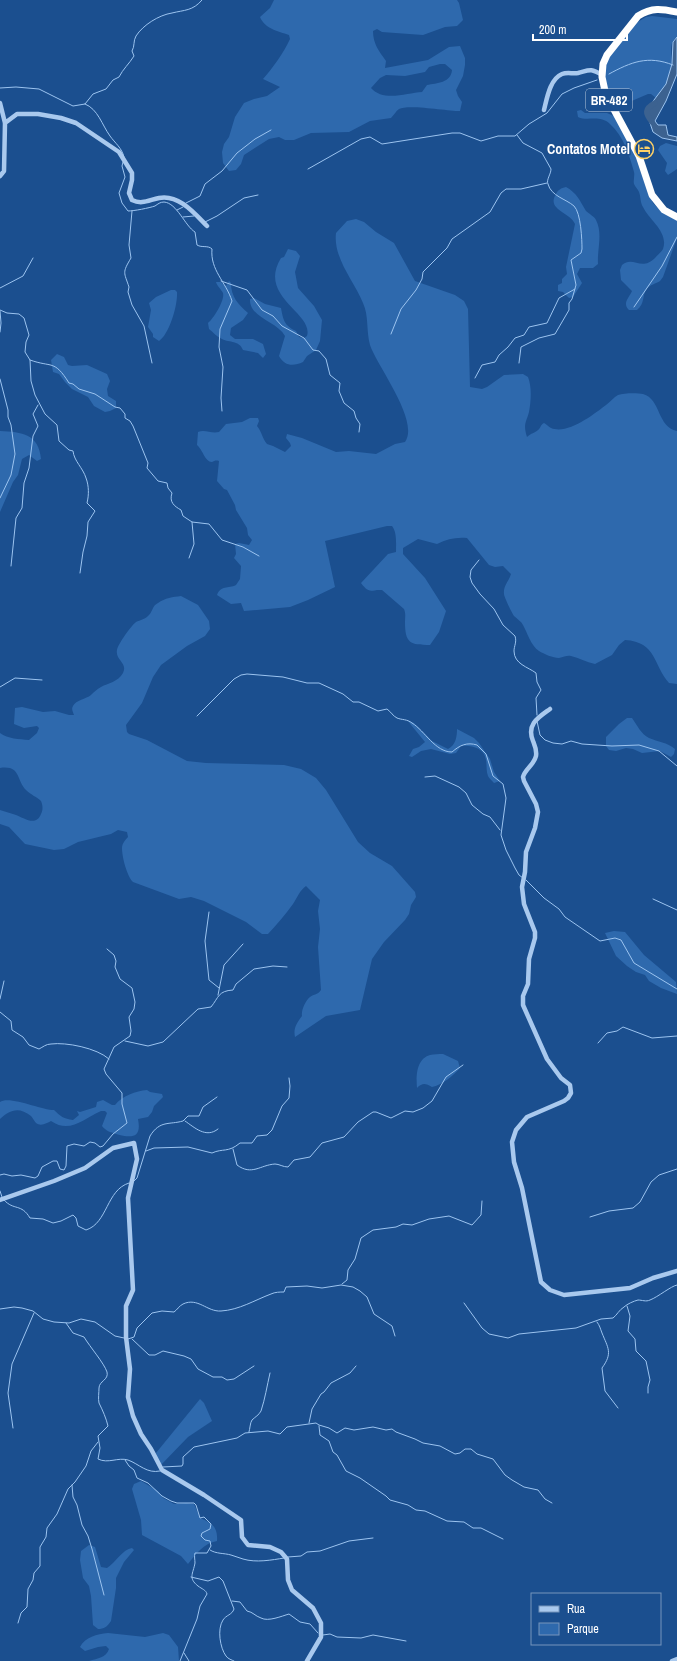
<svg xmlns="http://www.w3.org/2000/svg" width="677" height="1661" font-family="'Archivo Narrow',sans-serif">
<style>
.green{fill:#2e69ad;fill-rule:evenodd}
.water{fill:#3c6290;stroke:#9cc4f0}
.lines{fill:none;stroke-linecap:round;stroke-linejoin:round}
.stream{stroke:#9cc4f0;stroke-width:1}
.river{stroke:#3c6290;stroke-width:5.5}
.minor{stroke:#a9c9ee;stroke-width:4.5}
.highway{stroke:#fff;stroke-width:7}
.labels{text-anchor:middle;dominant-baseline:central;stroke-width:3;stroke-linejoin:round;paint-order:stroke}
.shield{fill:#1b4f8f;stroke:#bbcadd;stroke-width:1}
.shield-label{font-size:13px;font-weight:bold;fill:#fff}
.poi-label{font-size:14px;font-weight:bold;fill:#fff;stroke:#1b4f8f;text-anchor:end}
</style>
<rect width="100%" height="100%" fill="#1b4f8f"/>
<path class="green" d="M274,0H457L459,3L463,20L457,26L445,27L423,35L382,32L377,29L373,31C373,44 379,51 386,61L385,68L428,60L449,47L460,46L465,58V65L463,76L456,90L458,96L462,102L460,111C447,111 408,104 399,109C396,111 394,115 391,118L370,121L349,132L311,133L294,140H285L279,137L269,139L244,155L241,164L236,170L229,171L223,163L222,152L224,144L229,137L235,117L244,103L254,99L267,96L280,87L263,79C274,66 283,54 290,39L289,35C278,31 265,29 260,17L270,8ZM440,64H445L452,70C451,83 437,83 427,85L422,92C407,93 383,102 371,88L380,78L386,75L405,76L425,72L429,67Z
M652,16L677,19V37C668,42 672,56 672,64C671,75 664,90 656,98L651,94H648L627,103L617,109L604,83V63L636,23L646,17Z
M581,110L585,113H607L616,117L635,155L648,193L653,203L662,212L677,218V238L663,277L660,281C656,284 650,284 646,290C642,297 645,303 637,310H629C622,303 629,298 632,291L621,280L620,270L622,265C633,255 641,272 655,258C657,255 661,253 663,249C669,232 649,220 643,207C640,202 641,197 639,192C638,189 635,187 634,184C633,180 635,176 634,172C629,154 624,137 610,124C599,114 588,122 578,117L577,111Z
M666,143L677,146V169L668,175L665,171L667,163L658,150L660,146Z
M566,187C577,193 580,201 586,211C589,214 594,216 596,220C603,234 597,249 598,264L593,268H580L577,274L582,283L573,297L569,298L563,292L558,291V285L562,283V279L567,274L566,267L575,224C570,212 546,210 556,194C558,190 561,188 566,187Z
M356,219L364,222L376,232L394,243L415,281L455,295L464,301L468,309L470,387L482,389L487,387L504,375L523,374L528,377C532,387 531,401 529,412C526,423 523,424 527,437C531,433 535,433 538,430C541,428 540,425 544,423C546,424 549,427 551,428C568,435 594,414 606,405C610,402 614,397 618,395C624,393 637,393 643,394C661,399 657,427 677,431V684L669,683C653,665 657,642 625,640L619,645L612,655L595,664C586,662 579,658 571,656C567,655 564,657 559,658C553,658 544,654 539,651C531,646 527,632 523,625C521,621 517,619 514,616C512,613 504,597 504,594C503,586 509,581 511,574L503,566L495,567L489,565L467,538C456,537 447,539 437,544L418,539L403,548V554L425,578L446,611L439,632L430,645C410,645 405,643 405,622C405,617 406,614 404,609L382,590C371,589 370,595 361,583L388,554L396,552C396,543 397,532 392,526H387L325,541L335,587L308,600L290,607L244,611L241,603L231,604L217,595C221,585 228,589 236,585L240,579L241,566L234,558L236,554L235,544L239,543L249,545L252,540L248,535L247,528L236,510L235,505L227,490L224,489L217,481L219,461C216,460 214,461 212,462C205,462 203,450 197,445L198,432C205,429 211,434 219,432L226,424L242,422L250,418H258L259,421L257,426C262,432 262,438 267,444L273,446L285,452L291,446L290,443L286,438L287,434L302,438L336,452L349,451L376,454L395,444L405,442C420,421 377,366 370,345C366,331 369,316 363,303C354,281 333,258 336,233L347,221Z
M288,249L296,251L300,256L295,272L298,288L314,306L322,320L320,341L316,350L307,356L303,362C294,366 285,367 279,356L285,336C277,321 249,318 250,299L254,298L265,304L281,308C283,319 284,326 296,331L299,337L304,338L307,336C314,313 257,297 281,258L284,257Z
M229,281L231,283C231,297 238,304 248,313L243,320L231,328L230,335L235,339H253L263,344L266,354L263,358L258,353L243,350C239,340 230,343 222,339C217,337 213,332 209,329L208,323C214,318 225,300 223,293C221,289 217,286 216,282H221L226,286Z
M171,290H175L177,292C178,305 169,335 159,341L153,337V334L148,327L151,310L149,303L156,297Z
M57,354L64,357L68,365L72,366L87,365L107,374L110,381L107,389L108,396L116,401V408L110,411L105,412L94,406L88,397L72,389L65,382L59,374L53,372L51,360Z
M0,431C22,432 39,434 41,459L37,461L29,455L22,459L18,475L13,482L0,512Z
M181,596L198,605L209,621L210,629L205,636L187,646L161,665L153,677L142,703L126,725L127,732L129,734L147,740L187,761L206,763L284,765L301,769L316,778L326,790L358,842L370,853L392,866L415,892L416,897L411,905L409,914L405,920L384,942L372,959L360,1010L326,1016L295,1037C293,1028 297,1023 302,1016C301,1011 305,1001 310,997C314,994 318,995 321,990L318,947L320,929L318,911L320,900L306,886C300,890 297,898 293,904C285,915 277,924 268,934H262L246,922L204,901L191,897L179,899L133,882C127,876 122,857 122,848C122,844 125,840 128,837L127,832L118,830L111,834L78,842L64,849L54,850L25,844L9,827L0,824V810C5,812 11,813 16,815C24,818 36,827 41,814C43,810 43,806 41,801C37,797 31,795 26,790C16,780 21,765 0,768V733C8,739 19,739 29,740L37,733L39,728L37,726L24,728L14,724L15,708L22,707L43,712L55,711L69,715H74C73,712 71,709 73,706C76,700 86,699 91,695C94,692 97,689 101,687C108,683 118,682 123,673C128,663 115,660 117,650C118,644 131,626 136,622C140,620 146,619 149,615C153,611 152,606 158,603C165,598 173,597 181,596Z
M627,718H632C637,725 641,734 649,738C658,742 667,742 675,749L674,754L671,757L660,751L642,753L633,749L626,748L616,751L609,750L606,746V737L619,724Z
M407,720L414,723L432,741L448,749C456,745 457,736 457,729L474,738L479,743L490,759L494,772L500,781L494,783C492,781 489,778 488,776C486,771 487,765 486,760C484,748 472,745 461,746L456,753L450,754L431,749L421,751L412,757L409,756L413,749L419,747L425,742Z
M614,931L625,932L644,955L676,982L677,994L661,988L649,981L645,975L636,972L627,966L616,956L605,933Z
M443,1054L458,1061L460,1068C453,1076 442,1085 432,1087C426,1084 423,1082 417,1088C416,1077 416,1059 430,1055C434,1054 439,1054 443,1054Z
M147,1090L150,1092L162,1094L163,1097L154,1106L152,1112L148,1117L138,1119C142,1139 131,1138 116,1134C110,1132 106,1131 102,1126L107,1113L105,1111H101C83,1119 70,1134 51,1121C47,1123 41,1127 36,1123C34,1121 33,1118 31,1116C19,1106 9,1110 0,1119V1102C9,1095 41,1110 54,1110C60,1116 64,1119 73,1120L79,1115L77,1111L80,1112L96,1107L97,1102L103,1100L112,1105H115C122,1096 136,1091 147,1090Z
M200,1399L204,1403L212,1421L188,1437L159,1467L156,1453Z
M141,1481L158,1491L163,1498L174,1504L186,1503L194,1504L200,1518C212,1523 218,1527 217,1541C204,1543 196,1554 188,1564L181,1556L142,1535L141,1520L132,1489L134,1484Z
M89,1545L95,1547L101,1567L107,1568C115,1563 123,1549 132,1548L134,1550L124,1562L116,1578V1588L111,1621C107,1627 104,1629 98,1629L93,1625L91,1596L89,1586L83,1578L80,1560L81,1551Z
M108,1633L145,1637L163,1633L169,1635L178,1647L179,1661H89C98,1658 106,1658 109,1649L106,1646L98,1647L85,1651L80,1647C85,1637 97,1634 108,1633Z"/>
<path class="water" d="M677,37V74L666,101L655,121L658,125H666L668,135L677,137V141L662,138L653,132L649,120L648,108L666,84L672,64L673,42Z"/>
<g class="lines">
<path class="stream" d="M609,74C631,62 648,55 673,65
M0,88L16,87L39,89L73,106L85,104L93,94L106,89L113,80L119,77C123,69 129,64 134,56L132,51C135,46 133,41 136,36C143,25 159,15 172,13C184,10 193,11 202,0
M85,104C98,109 102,125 110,136C115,143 122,148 124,157
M517,135L523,143L542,153L551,169C551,174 546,180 548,184C551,196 566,199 574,206C581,213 582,240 582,249L581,253L571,260L576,285L572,299L569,303V310L555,334L539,338L521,347L519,363
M123,162L122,166L125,177L119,193L122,203L128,211C134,211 149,208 155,206C158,204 160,202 164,202C177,203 185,226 195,232L197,245C202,248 208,245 212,249C210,270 226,282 232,301L220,329L219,347L223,367L221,398L222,411
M308,169L361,139L370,137L382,144L452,133H460L481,141L498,136H515L529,124L547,113L562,94L574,88L597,80
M186,203L200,196L205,184L222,171L237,153L255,139L271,130
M177,210L183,207
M132,211L129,245L131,258C122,273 124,272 129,287L128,292L132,305L144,326L152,363
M183,217L194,216
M205,222L217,216L244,198L258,195
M221,281L247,290L262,310L273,316L282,326L304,338L313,350L319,351L326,359L330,375L340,383L339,391L344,403L354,411L356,418L360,424L359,432
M0,288L23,276L33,258
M634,307L662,266L677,237
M0,310L7,313L19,314L24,318L29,335L26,342L25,352L30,360L31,381L35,395L45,414L57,425L59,441L69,450L73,451C74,461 83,468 86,478C89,486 89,495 87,503L95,511L88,522L87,536L83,552L80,573
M0,332L1,323L0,311
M391,334L401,309L416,290L422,279L423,272L447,248L452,239L490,212L501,193L506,189H521L547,183
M30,360C52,368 54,359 69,383L73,384L79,389L95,394L115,407L120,408L125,414V418L130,421L133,426L148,463L147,468L158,481L167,483L168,488L172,493C169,502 174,506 181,510L183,516L192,522L209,524L222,540L243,547L259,556
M475,378L482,365L495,362L499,355L508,347L515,338L524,335L529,327L547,323L559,298L575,289
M0,379L8,410V417L11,425L15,454L11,475L0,498
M189,558L194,544L192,522
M479,560L471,570L470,577L472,583L480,594L494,609L503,625L515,636C517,642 514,646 514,651C514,664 528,667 536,673L537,682L541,690L536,698L537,715
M11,566L16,518L22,508L24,483L29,468L33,436L38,426L33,414L38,405
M0,687L15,678L42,680
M197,716L234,679L241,675L247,674L283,677L307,683H319L343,694L353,702H359L378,711L387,709C391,712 393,716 397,718C402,720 407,719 412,723C425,731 435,752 452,752C460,745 467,742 477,745L486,754L493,776L503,784L506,798L501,835L506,850L515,868L519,875L523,878
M537,721L540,735L545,740L553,743L562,744L571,741L582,744L612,746L639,745L659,751L677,766
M425,777L435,776L459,787L466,793L472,805L483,814L490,817L500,830
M526,880L544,898L559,909L565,917L600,941L615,938L621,940L634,963L677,989
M653,899L677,910
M209,912L205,941L209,980L219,988
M218,995L224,965L243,944
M0,999L4,981
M0,1012L11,1021L12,1030L23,1037L29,1045L39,1049C43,1047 46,1044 51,1044C66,1042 97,1048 109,1059
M125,1041L148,1046L163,1042L198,1009L211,1007C219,997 218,991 233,990L236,984L254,969L273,966L287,967
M598,1043L607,1033L617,1031L623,1027L652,1038L677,1036
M185,1121C194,1127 206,1139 218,1129
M233,1149L237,1165C252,1176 260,1165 275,1164C279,1164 283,1167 288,1167L294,1160L310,1157L322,1143L344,1137L358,1122L373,1112H376L391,1118L405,1111L413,1112L423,1108L432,1101L446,1077L463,1065
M146,1151L154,1148L188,1147L212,1153C223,1148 228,1153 240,1143H252L257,1136L267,1135L272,1130L282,1106L289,1098L290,1086L289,1078
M0,1175L4,1174L12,1176L21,1175L35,1178L38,1176L42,1167L53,1161H57L60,1169L64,1170L66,1166L67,1146L74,1144L84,1146L90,1142L95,1143L100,1147L103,1146L113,1134L127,1123L122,1104V1093L106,1074L104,1069L114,1047L130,1036L131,1031L129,1017L134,1009L135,1002L132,988L120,979L115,967L116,961L114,955L107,949
M134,1181L137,1178L150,1136C160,1120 169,1125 183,1121L188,1116H199L203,1107L217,1097
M0,1191L2,1197
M4,1200C14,1211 21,1203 30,1218L43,1219L53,1223L61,1221L73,1215L76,1218L78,1226L86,1230C108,1223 106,1190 129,1183
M590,1217L609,1211L633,1208L640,1202L651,1182L659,1175L677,1169
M342,1284L347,1280L348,1270L355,1259L361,1238L373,1230L396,1227L403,1224L412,1225L429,1219L449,1216L472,1225L481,1215L482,1201
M464,1303L482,1328L489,1334L508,1338L519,1334L576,1328L601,1319L613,1318C617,1315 619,1310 624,1307C627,1304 634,1301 638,1300C642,1300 646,1302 650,1300C658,1297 671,1286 677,1285
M627,1306L630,1316L628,1331L635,1339L636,1351L646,1361L650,1380L648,1387V1393
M0,1309L14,1307L22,1308L33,1311L43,1319L54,1322L69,1323L81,1319L95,1322L115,1336L124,1338
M597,1322C600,1326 600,1328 602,1333C608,1348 613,1353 602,1368L605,1391L618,1408
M66,1323L73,1333L84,1337C90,1347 104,1363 107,1372C109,1380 99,1381 99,1388C99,1392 98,1399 99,1403C103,1411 106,1418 108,1426L98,1436L100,1448L98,1459C108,1464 118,1457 128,1460C139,1464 147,1474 160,1471
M128,1339L134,1337L137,1328L152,1313L162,1311L174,1312C177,1310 179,1306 183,1304C198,1297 207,1312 221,1311C239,1310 255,1300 271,1294C275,1292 280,1292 284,1292L286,1287L307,1286L322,1288L341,1285L353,1287L360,1291L367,1297L374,1314L392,1326L395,1336
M132,1339L149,1355H155L163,1351L184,1356L191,1359L198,1369L213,1377H222L227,1380L234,1379L254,1366
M309,1423L312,1409L321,1394L324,1392L331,1383L350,1373L356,1366
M319,1426L320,1435L329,1441L333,1452L337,1455L346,1471L360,1478L386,1496L390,1500L408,1505L416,1510L425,1511L447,1521L464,1522L473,1528H481L503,1539
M13,1428L8,1393L12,1364L34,1313
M249,1432C250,1429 250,1423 252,1420C255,1417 259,1415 261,1411C265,1399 267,1386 270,1373
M125,1460L129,1466L134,1470L137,1478L148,1483L162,1496L171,1501L177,1503H194L196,1505L200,1518L204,1517L211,1524L210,1529L202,1533L201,1536L205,1540L210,1541L211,1546L207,1553H195C194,1556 195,1560 195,1563C193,1574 188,1578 198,1586C202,1589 206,1590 207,1594L200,1606L197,1619L180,1661
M163,1467L182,1466L183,1464V1457L194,1447L237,1438L245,1433L268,1431L280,1434L287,1427L316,1423L319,1425L329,1428L337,1433L345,1428L354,1430L373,1427L386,1430L392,1429L396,1432L415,1439L423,1443L440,1446L455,1454L460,1453L465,1449H471L477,1454L493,1459L505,1475L512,1480L524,1487L538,1490L545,1499L552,1503
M72,1485L73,1497L77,1505L82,1525L88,1536L92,1549L104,1595
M210,1550C216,1554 224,1553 231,1555C235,1556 239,1558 243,1559C256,1563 272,1560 284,1558
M288,1557L301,1556L307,1552L320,1551L349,1541L373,1538
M191,1577L208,1581L219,1577L223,1581L234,1609C232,1615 226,1615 223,1620C217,1629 220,1648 226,1656C228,1659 232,1660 234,1661
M232,1601L240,1602L247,1611C253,1612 255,1616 261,1618C268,1622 282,1616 289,1614L300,1622L310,1624L318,1633
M18,1623L21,1613L27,1607L28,1589L33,1580L34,1573L40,1566V1547L46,1537L47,1528L57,1514L68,1489L75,1482L86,1466L91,1451L98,1442
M323,1635L330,1634L337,1637L361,1638L373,1635L406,1641
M184,1653L189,1661"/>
<path class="river" d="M652,122C645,113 644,109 655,103"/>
<path class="minor" d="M0,103L5,123L4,171L0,176
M544,110C547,98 550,79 562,74C567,72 573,74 578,73C590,70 590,68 602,75
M5,123L17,114H38L61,118L76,123L119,152L132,173V180L129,193L132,200C142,205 149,200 159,198C179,194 195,214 207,226
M550,709C539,717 526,724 533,741C535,746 537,750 536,756C534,765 525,769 523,777L524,781L536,804L538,812L535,828L526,852L525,872L522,887L524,904L535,932V938L529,959L528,984L523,996V1005L547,1059L561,1078L570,1085L571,1093L568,1098L564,1101L527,1117L516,1130L512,1142L514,1162L522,1188L541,1282L550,1290L564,1295L630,1288L653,1278L677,1271
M0,1200L54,1181L85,1168L113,1148L134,1143L137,1159L128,1198L133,1290L126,1306V1337L130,1369L128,1397L133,1416L141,1434L151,1449L162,1470L204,1495L241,1520L242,1537L248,1545L270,1547L281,1552L287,1559L288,1580L292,1590L313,1608L321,1623V1637L307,1661
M672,1661L677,1659"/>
<path class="highway" d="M677,12C662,9 652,7 638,16L607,55L603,64L602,77L605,91L611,104L639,156L652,195L664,210L677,217"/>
</g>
<defs>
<symbol id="hotel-ring" viewBox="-11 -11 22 22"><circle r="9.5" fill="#1b4f8f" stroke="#ffd166" stroke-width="1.5"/><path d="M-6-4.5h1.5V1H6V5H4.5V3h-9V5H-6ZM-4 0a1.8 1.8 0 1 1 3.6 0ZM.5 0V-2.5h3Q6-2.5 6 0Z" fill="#ffd166"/></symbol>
</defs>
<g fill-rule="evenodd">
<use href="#hotel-ring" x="633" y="138" width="22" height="22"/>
</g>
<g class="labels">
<rect class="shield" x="586" y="89" width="46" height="22" rx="3"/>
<g class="shield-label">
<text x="609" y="100">BR-482</text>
</g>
<g class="poi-label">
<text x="630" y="149">Contatos Motel</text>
</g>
</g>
<rect x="531" y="1593" width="130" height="52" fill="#1b4f8f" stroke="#7695bc"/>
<rect x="539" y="1606" width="20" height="6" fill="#a9c9ee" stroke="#7695bc"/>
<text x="567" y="1613" font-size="12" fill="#ffffff">Rua</text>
<rect x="539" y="1623" width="20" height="12" fill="#2e69ad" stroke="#7695bc"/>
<text x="567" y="1633" font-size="12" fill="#ffffff">Parque</text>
<path d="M533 34v6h94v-6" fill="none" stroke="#ffffff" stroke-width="2"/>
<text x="539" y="34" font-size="12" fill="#ffffff" stroke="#1b4f8f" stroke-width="3" paint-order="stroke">200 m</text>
</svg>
